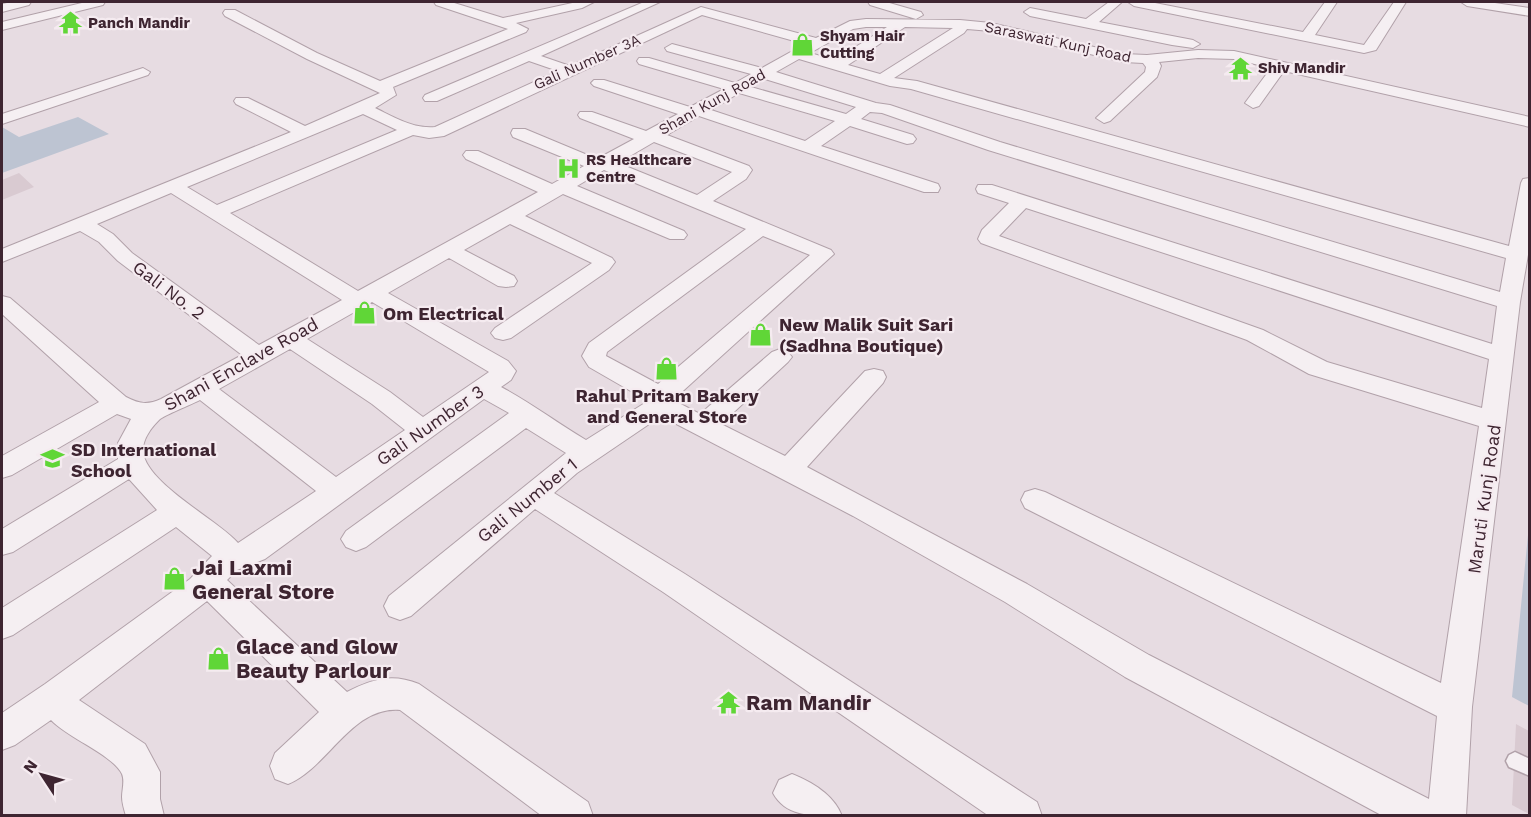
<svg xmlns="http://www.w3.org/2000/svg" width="1531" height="817" font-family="'Work Sans',sans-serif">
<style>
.built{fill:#d9cad1}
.green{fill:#bdc4d2}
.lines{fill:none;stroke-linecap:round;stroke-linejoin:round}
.service-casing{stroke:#b1a1a9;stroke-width:3}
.minor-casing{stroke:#b1a1a9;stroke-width:2}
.service{fill:#f5eff2;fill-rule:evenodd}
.minor{fill:#f5eff2;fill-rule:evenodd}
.labels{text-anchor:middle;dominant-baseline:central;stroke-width:4.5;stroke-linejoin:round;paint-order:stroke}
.far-poi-label{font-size:15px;font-weight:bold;fill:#3e2531;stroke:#f5ebf0;text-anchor:start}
.far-street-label{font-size:15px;fill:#3e2531;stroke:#f5ebf0}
.street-label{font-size:18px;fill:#3e2531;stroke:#f5ebf0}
.poi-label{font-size:18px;font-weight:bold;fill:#3e2531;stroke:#f5ebf0;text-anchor:start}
.near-poi-label{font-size:21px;font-weight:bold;fill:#3e2531;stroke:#f5ebf0;text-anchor:start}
</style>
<rect width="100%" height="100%" fill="#e7dce2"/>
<path class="built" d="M19,173L34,187L2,200V180Z
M1516,724L1529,731V814L1512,805Z"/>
<path class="green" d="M78,117L109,134L2,173V127L19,137Z
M1529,525L1530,706H1529L1512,697Z"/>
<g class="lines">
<defs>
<path id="service" d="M1515,752L1530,759V776L1509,767L1506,761L1509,755Z"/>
<path id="minor" d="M12,2H31L29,5L2,12V4Z
M86,2H105L103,5L2,30V22Z
M434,2H451L503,18L577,2H594L582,8L516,23L528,29L526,32L393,87L396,95L375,108C394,117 413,129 435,127L558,71L529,61L437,101H425L423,98L425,95L644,2H660L541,56L570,66L701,7L816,38L850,21L866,19L960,20L991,23L1124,54L1147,55L1198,50L1234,51L1530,117V127L1284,71L1259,106L1253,108L1245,103L1271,68L1234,59L1198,58L1159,62L1161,66L1157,77L1110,121L1104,123L1096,118L1145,72L1146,67L1143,63L1124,62L991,31L967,29L964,33L894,78L917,81L1509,246L1521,183L1523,179L1530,178V243L1520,302L1472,707L1466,816H1383L1125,677L1005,602L853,516L661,416L577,473L554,493L685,574L1037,802L1042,816H989L663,592L535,509L411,616L400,620L389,616L384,606L389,596L566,453L526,428L366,547L356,551L346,547L341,539L346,531L509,413L484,399L265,559L237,570L227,580L347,692C372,679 392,673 419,684L588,802L593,816H542L400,710C351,706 328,768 288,784L275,779L270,766L275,753L319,712L207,601L79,700L145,744L160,772V799L164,816H126C124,809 122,803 122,797C122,790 125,781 122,774C113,755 68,738 51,720L15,745L2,750V713L45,684L190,579L212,556L176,527L13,635L2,639V608L157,510L129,479L13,552L2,555V529L118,459V443L131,419L117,414L12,475L2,478V456L99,402L2,314V296L10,298L126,397C139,404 148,405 161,399L242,355L118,261L99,242L80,231L2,262V249L291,132L236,104L234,101L236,98H248L305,126L380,93L307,59L225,16L223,13L225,10H235L317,53L380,81L508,29L436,5ZM702,15L805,44L762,68L672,44L665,48L667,51L751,74L735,83L649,58H639L637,61L639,64L724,89L690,107L604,80H594L591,83L594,86L678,114L646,131L592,112H580L578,115L580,118L634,139L597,159L525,129H513L511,133L513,137L584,166L552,184L478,151H466L463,155L466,159L538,192L358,291L230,213L413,135L429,138L444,136ZM866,27H887L835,60L810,53L853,29ZM905,27L953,28L880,74L848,65ZM799,59L890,86L911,89L1506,258L1500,292L1000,142L890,105L876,103L776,72ZM765,79L856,107L846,114L751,87ZM739,93L835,121L805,141L711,110ZM870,112L882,113L988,150L1497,306L1492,344L992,185H978L976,189L978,193L1009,203L982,230L978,239L981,243L1247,340L1309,374L1479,426L1441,683L1045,492L1035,489L1025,492L1021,500L1025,508L1437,716L1429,799L1149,655L1027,584L807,467L883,383L886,377L883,371L874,369L865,371L785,456L721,424L788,362L792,357L788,352L780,349L772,352L700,414L673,400L834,254L831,250L713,201L746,179L752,170L749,166L667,135L699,116L924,192H938L940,188L938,184L821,146L850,126L907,144L913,143L916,139L913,135L861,119ZM363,114L397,130L217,205L187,187ZM654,142L732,172L697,195L618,163ZM604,170L746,229L589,343L582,356L589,367L648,401L586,440C557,423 530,402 501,387L511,380L516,371L508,361L388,293L449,258L498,286L506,287L514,286L517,281L514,276L464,250L510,224L592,263L495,328L491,333L495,338L503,340L511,338L609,270L615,262L612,258L525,216L563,194L670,239H684L687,235L684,231L577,186ZM171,193L342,300L259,345L132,253L113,234L97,224ZM1026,208L1489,359L1482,408L1327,362L1263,330L999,236ZM763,236L810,255L658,384L606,356L607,352ZM372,302L489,372L423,417L390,392L307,339ZM290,349L372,404L405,430L336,477L219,389ZM200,400L316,491L238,543C218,520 147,484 143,452C142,440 151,428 159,420C164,415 191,405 200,400Z
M868,2H886L921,12L923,15L916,19L870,5Z
M1109,2H1122L1099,22L1193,40L1200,44L1193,48L1172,45L1030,16L1024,12L1030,8L1086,19Z
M1128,2H1150L1303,32L1325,2H1337L1315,35L1364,45L1394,2H1406L1376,50L1364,53L1134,6Z
M1461,2H1488L1530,8V16L1467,6Z
M143,68L150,72L148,75L2,124V114Z
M792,774C812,782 834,795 842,816C812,816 786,817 773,793L779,780Z"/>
</defs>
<use href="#service" class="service-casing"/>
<use href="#minor" class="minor-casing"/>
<use href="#service" class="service"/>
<use href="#minor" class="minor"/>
</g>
<defs>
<symbol id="temple-bare" viewBox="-9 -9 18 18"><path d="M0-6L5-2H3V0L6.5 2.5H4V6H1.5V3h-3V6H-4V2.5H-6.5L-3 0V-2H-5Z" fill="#60d637" stroke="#f5ebf0" stroke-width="2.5" paint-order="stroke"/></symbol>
<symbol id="shop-bare" viewBox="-9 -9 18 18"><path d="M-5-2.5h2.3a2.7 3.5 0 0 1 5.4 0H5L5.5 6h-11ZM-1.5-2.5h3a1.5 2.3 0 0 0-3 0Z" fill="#60d637" stroke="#f5ebf0" stroke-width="2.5" paint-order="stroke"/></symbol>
<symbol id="hospital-bare" viewBox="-9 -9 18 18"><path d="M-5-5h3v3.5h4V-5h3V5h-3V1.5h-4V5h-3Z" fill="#60d637" stroke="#f5ebf0" stroke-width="2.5" paint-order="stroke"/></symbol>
<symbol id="school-bare" viewBox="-9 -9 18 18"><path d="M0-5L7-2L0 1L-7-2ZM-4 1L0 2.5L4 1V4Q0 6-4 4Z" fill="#60d637" stroke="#f5ebf0" stroke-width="2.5" paint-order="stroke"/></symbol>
</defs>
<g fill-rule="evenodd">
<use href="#temple-bare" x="54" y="6" width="33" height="33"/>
<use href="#shop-bare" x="786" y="28" width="33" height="33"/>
<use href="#temple-bare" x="1224" y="52" width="33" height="33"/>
<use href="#hospital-bare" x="552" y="152" width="33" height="33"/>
<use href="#shop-bare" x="348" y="296" width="33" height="33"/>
<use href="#shop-bare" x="744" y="318" width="33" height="33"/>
<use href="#shop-bare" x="650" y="352" width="33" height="33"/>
<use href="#school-bare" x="36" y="442" width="33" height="33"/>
<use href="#shop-bare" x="158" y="562" width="33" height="33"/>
<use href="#shop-bare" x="202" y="642" width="33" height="33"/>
<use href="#temple-bare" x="712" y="686" width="33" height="33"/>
</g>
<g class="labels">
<g class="far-poi-label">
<text x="88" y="23">Panch Mandir</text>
<text x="820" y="36">Shyam Hair<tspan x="820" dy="17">Cutting</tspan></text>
<text x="1258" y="68">Shiv Mandir</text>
<text x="586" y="160">RS Healthcare<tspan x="586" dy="17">Centre</tspan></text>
</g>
<g class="far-street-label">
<text transform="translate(1058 42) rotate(12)">Saraswati Kunj Road</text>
<text transform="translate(587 62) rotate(-24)">Gali Number 3A</text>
<text transform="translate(712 102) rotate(-29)">Shani Kunj Road</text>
</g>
<g class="street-label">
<text transform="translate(169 290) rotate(37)">Gali No. 2</text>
<text transform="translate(241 364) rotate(-29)">Shani Enclave Road</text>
<text transform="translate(430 425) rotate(-35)">Gali Number 3</text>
<text transform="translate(1484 499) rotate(-82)">Maruti Kunj Road</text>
<text transform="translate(527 500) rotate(-39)">Gali Number 1</text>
</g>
<g class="poi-label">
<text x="383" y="313">Om Electrical</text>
<text x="779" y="324">New Malik Suit Sari<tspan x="779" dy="21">(Sadhna Boutique)</tspan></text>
<text x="667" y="395" text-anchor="middle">Rahul Pritam Bakery<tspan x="667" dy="21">and General Store</tspan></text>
<text x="71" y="449">SD International<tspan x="71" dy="21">School</tspan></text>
</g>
<g class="near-poi-label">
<text x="192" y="567">Jai Laxmi<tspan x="192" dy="24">General Store</tspan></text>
<text x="236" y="646">Glace and Glow<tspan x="236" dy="24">Beauty Parlour</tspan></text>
<text x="746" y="702">Ram Mandir</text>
</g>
</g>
<rect width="1531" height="817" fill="none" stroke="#3e2531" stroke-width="6"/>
<g transform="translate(42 775) rotate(306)" stroke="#f5ebf0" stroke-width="4.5" paint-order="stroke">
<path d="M0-4.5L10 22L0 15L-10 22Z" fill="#3e2531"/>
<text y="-9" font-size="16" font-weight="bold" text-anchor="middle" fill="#3e2531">N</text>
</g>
</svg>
